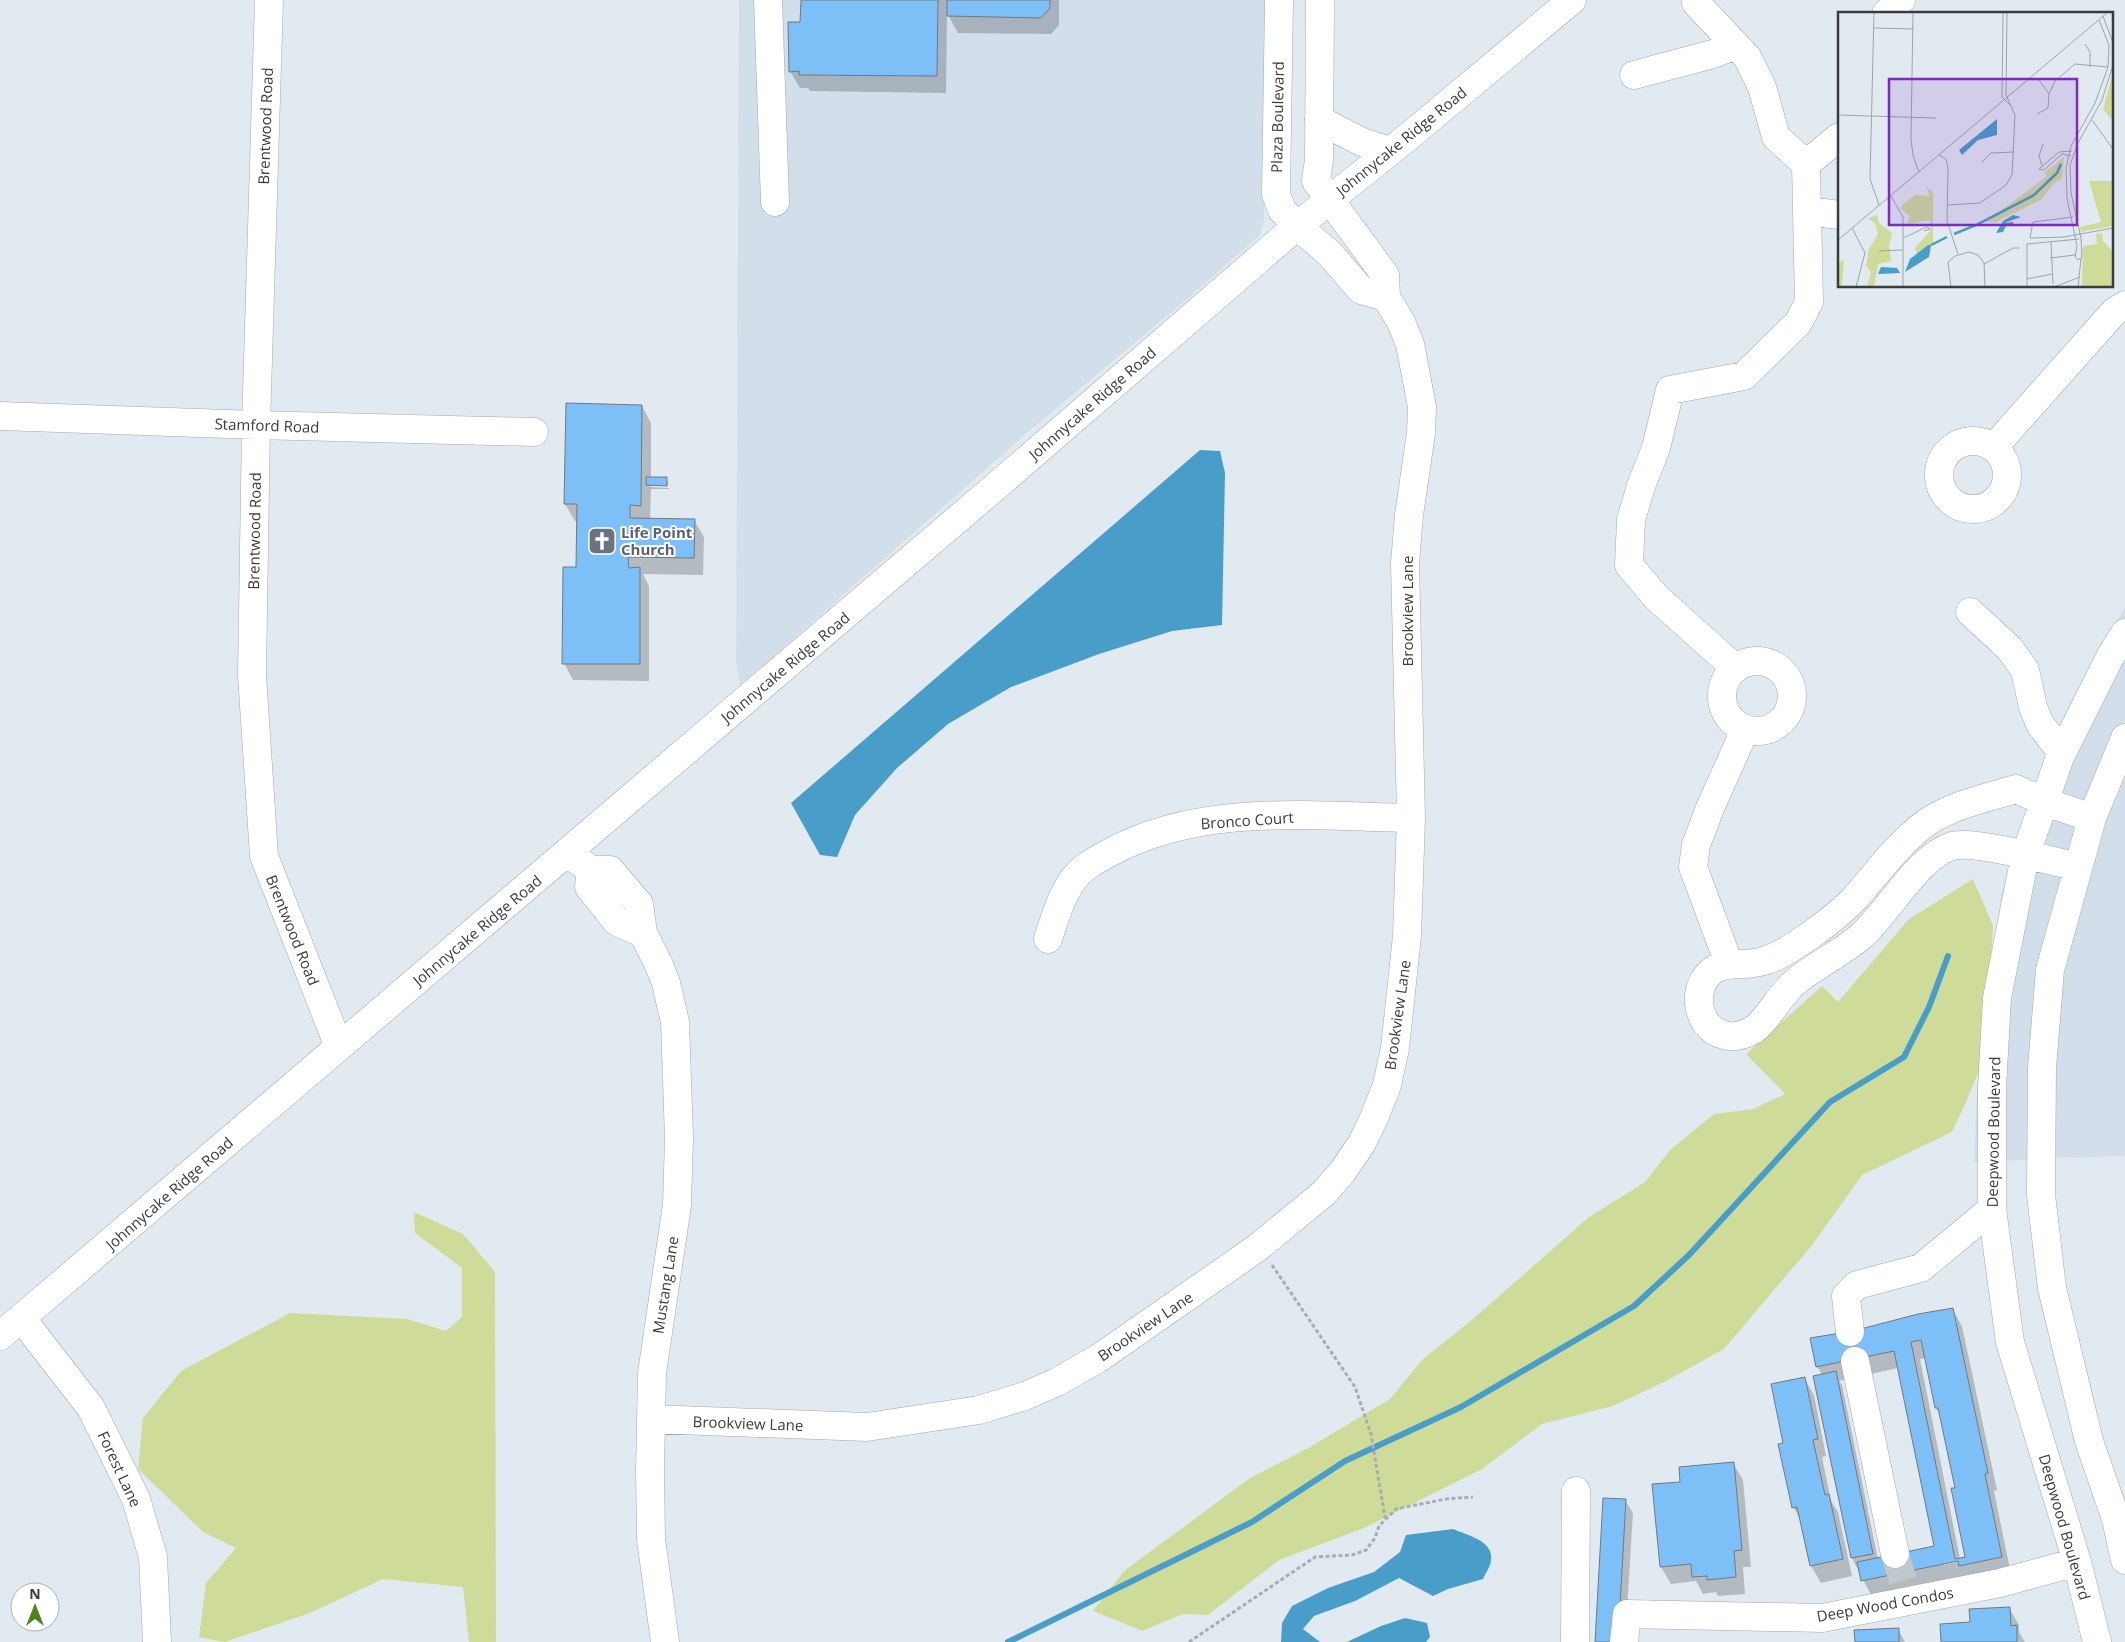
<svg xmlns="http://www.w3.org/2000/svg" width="2125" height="1642" font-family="'Open Sans',sans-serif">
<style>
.built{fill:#d2dfeb}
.green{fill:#cfdc99}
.water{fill:#489dc9}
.shadow{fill:#0003;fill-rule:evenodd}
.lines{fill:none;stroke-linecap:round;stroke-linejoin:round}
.stream{stroke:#489dc9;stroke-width:6}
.building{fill:#7dc0f7;stroke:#72787e;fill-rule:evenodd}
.minor-tunnel{stroke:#c0c7cd;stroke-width:28;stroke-dasharray:28 14;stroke-linecap:butt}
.minor-casing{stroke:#a1a8ae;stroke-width:29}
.major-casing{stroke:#a1a8ae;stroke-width:29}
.path{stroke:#a7adb2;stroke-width:3;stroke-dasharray:4 2.5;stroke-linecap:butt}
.minor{stroke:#fff;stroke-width:28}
.major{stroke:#fff;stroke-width:28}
.labels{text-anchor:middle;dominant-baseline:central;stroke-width:4;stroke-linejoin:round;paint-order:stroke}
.street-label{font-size:15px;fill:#393c3e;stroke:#fff}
.worship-label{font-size:15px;font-weight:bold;fill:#5b616d;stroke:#fff;text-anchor:start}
.inset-river{fill:none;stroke:#489dc9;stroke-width:2.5}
.inset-road{fill:none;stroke:#9ea4a9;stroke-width:1}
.view{fill:#7b2cbf;fill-opacity:0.15;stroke:#7b2cbf;stroke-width:2.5}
.inset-edge{fill:none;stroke:#393c3e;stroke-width:2.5}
</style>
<rect width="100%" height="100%" fill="#e2eaf1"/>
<path class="built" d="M739,0H1267L1264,221L1260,235L1193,294L1028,432L740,686L736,662Z
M2125,608V1156L2054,1158L1974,1163L1979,1046L2001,895L2020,826L2069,704Z"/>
<path class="green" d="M1973,879L1993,926L1986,1053L1967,1100L1952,1132L1862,1175L1813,1244L1724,1349L1666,1381L1613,1406L1542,1424L1482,1469L1364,1528L1279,1560L1208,1615L1183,1614L1142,1631L1093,1611L1124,1571L1250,1478L1310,1447L1390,1399L1422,1360L1473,1319L1589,1217L1645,1182L1670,1150L1714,1114L1753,1109L1785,1094L1746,1054L1822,986L1838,1002L1909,919Z
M414,1212L463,1234L495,1272L496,1642H469L463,1587L383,1579L310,1613L224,1642L199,1637L206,1583L236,1548L203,1532L138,1469L143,1418L181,1371L290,1313L407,1319L446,1331L462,1317V1268L415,1233Z"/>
<path class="water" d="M1200,450L1220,451L1225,473L1222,625L1172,631L1099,654L1011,687L948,724L897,768L855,815L837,857L820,855L791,803Z
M1453,1529C1467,1535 1494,1541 1491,1560C1491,1566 1485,1574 1483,1579L1448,1589L1433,1596L1399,1578L1355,1601L1314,1616L1303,1629L1320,1642H1281L1282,1623L1292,1606L1328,1588L1374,1572L1400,1552L1406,1535Z
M1405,1618L1427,1623L1430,1637L1426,1642H1347L1381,1626Z"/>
<path class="shadow" d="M802,0H1059V25L1051,34L958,33L947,13L946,93L810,91L808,88H800L790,71L802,23Z
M642,406L651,423V478H666L668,482V485L651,484V487L669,488V489H651L650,520H694L704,537L703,575L643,574L649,586V681L573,680L564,663L577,568L578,521H575L565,504Z
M1953,1310L1962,1326L1997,1490L1994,1491L2011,1574L1872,1597L1852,1558L1815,1377L1822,1375L1817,1366L1853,1332ZM1926,1358L1936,1408L1942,1419L1956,1489L1966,1558L1960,1559L1920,1359ZM1898,1368L1935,1547L1878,1559L1842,1385L1839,1381ZM1962,1559L1963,1561L1943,1565V1563Z
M1804,1378L1814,1395L1826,1456L1822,1457L1831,1501L1838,1512L1852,1576L1821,1583L1811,1566L1802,1522L1793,1507L1785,1444Z
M1733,1463L1743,1480L1751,1567H1743L1745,1594L1718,1596L1716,1592L1703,1594L1696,1581L1671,1584L1661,1567L1681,1483Z
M1625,1500L1633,1513L1625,1642H1596Z
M2009,1608L2019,1625V1632L2025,1642H1942L1971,1624Z
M1898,1629L1905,1642H1856Z"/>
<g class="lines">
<path class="stream" d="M1008,1642L1252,1522L1345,1461L1461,1407L1634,1306L1689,1255L1830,1102L1904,1057L1929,1007L1948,956"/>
</g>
<path class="building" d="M801,0H938L937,76L799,75V71L789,72L788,22H800Z
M947,0H1050V8L1041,18L947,16Z
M566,403L642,405L641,506L630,505V518L695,519L694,558L628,557L629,568L640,567V664H562L563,567H576L577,504H564Z
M646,477H667V486L646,485Z
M1953,1308L1988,1473L1985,1474L2002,1557L1959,1566L1958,1561L1861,1581L1857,1562L1934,1546L1894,1351L1816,1367L1810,1338L1853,1331L1918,1314ZM1921,1340L1935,1408H1938L1955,1488H1951L1965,1557L1955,1559L1911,1342Z
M1836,1371L1873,1554L1851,1558L1813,1376Z
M1805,1377L1818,1439L1813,1440L1825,1495L1829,1494L1843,1559L1810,1566L1797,1507L1792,1508L1778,1444L1783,1443L1771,1384Z
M1734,1462L1742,1550L1734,1551L1736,1577L1707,1580V1576L1692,1577L1691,1564L1660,1567L1652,1484L1680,1482L1679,1467Z
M1603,1498L1626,1499L1618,1642H1595Z
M2010,1607L2011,1626L2017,1625V1642H1941L1940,1624L1970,1622L1969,1609Z
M1899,1628V1642H1855L1854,1630Z"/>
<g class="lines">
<path class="minor-tunnel" d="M1895,1554L1903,1581"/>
<defs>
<path id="minor" d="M269,0L256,425L252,675L264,856L339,1047
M768,0L775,202
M1279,0L1276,194L1282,210L1297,226L1329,253L1361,290L1386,297
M1696,3L1747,57L1762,87L1776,137L1806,164
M1886,14L1901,0
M1634,75L1713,54L1736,45
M1808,211L1839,215
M0,416L256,425L534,432
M1939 475a34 34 0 1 1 68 0a34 34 0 1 1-68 0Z
M1994,447L2114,312L2125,305
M1970,612L2009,648L2025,670L2033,707L2040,724L2062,753
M1722 696a35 35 0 1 1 70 0a35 35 0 1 1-70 0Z
M1735,668L1656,597L1629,565L1631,520L1641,486L1656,448L1670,390L1744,376L1798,323L1809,302L1806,164L1839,137
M2125,738L2092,818L2050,970L2042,1068L2041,1195L2052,1288L2089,1441L2116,1519L2125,1560
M567,853L591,870H610L639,904L643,933L659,965L666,983L675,1022L679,1138L677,1205L652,1373L650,1470L651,1539L665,1642
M2078,867C2053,861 1973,840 1952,846C1917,857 1887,915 1859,938C1838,955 1814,966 1794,983C1780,995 1766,1022 1753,1030C1744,1035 1734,1038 1724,1035C1695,1028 1690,984 1715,969C1723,965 1732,964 1741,964C1750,964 1758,963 1767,960C1789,953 1837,917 1853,900C1877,874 1897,844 1926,823C1952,805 1986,798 2016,789L2043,801L2092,818
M591,870L589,887L617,922L643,933
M1048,939C1055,918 1060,898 1073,880C1082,867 1096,860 1109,853C1200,803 1311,816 1411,818
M1729,964L1693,867L1696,845L1710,808L1745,730
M22,1319L91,1408L136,1499L153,1557L157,1642
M1850,1332L1846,1296L1857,1285L1921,1268L1992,1209
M1855,1361L1895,1554
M651,1419L867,1427L979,1410L1025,1396L1057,1382L1099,1358L1257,1248L1324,1193L1343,1171L1362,1143L1374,1118L1387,1085L1395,1048L1407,936L1411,818L1405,563L1409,515L1421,433L1422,407L1410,344L1401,322L1386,297L1385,275L1316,181L1319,159L1320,0
M1575,1642L1576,1491
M1624,1642L1627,1614L1822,1618L2000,1583L2077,1562
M2097,1642L2077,1562L2010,1342L1992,1209V1088L1997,998L2025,856L2060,757L2110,657L2125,633"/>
<path id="major" d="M1319,120L1362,142L1390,151
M0,1336L1001,482L1297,226L1408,137L1572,0"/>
</defs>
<use href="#minor" class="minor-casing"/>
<use href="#major" class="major-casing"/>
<path class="path" d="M1272,1265L1355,1387L1371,1434L1385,1518
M1189,1642L1315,1557L1352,1555L1366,1550L1375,1538L1379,1526L1396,1509L1446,1499L1473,1497"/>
<use href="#minor" class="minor"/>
<use href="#major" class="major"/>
</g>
<defs>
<symbol id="church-square" viewBox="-11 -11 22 22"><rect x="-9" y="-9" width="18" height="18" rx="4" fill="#6b7280" stroke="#fff"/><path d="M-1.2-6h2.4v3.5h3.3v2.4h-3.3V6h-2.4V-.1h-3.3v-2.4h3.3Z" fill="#fff"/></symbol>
</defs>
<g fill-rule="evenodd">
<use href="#church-square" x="586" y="525" width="32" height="32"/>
</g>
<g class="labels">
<g class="street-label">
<text transform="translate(1277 117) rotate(-89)">Plaza Boulevard</text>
<text transform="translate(265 126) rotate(-88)">Brentwood Road</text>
<text transform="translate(1401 141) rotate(-39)">Johnnycake Ridge Road</text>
<text transform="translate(1092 403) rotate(-41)">Johnnycake Ridge Road</text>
<text transform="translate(267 425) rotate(2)">Stamford Road</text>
<text transform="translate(254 531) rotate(-89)">Brentwood Road</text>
<text transform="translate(1407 611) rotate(-90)">Brookview Lane</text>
<text transform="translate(785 667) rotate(-40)">Johnnycake Ridge Road</text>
<text transform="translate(1247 820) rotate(-4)">Bronco Court</text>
<text transform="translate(293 930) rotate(68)">Brentwood Road</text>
<text transform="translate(477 930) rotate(-40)">Johnnycake Ridge Road</text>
<text transform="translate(1397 1015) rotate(-82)">Brookview Lane</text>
<text transform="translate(1993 1132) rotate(-89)">Deepwood Boulevard</text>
<text transform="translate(169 1193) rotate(-41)">Johnnycake Ridge Road</text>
<text transform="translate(665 1285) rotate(-81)">Mustang Lane</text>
<text transform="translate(1145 1326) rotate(-34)">Brookview Lane</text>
<text transform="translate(748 1423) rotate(2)">Brookview Lane</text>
<text transform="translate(120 1469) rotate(65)">Forest Lane</text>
<text transform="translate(2065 1527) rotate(74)">Deepwood Boulevard</text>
<text transform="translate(1885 1604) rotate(-10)">Deep Wood Condos</text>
</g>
<g class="worship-label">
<text x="621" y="532">Life Point<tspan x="621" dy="17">Church</tspan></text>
</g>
</g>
<g transform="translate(1838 12)">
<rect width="275" height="275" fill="#e2eaf1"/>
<path d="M275,61V107H273L265,97ZM226,145L224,167L216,171L204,187L158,210H148L209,164L206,161ZM251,169H275V214L243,220L242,215L263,210ZM88,175L95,180V231L79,242L77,236L93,218L92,208L69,212L72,204L63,197L64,193L77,183L92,184ZM39,203L41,211L54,221L51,234L53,249L40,252L36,275H29L33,260L28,254L31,237L40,222L37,211L30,206ZM264,221L265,229L275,240V275H244L245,234L259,232L258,222ZM6,248L4,273L0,275V250Z" fill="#cfdc99"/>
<path d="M159,107V123L140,128L124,143L121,138ZM175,203L183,205L166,211L175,210L176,214H168L165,220L158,221L165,209ZM90,233H93L91,245L67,260L72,247ZM43,255L59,256L62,261L40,262Z" fill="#489dc9"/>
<path class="inset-river" d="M116,222L138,213L196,183L219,161L223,152M93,233L109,225"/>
<path class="inset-road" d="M36,0L32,167L41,193M75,0L73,127L75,143L81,160M165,0L164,85L173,94M265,4L275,31M261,8L271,33L270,55L257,91L233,134L228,156L229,186L239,234L237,245L240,248L244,245L243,226L233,181L232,153L240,131L264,88L275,53M36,16L75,17M247,32L252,40V55M201,68L211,82M199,102L210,96L211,82L217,69L237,52L270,55M0,103L98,106M254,108L275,137M101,143L108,147L110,156L109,209L120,242M233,144L224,142L206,158L201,157L221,140L234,139M144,150L153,141L176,140M204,153L201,144L205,132M53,184L65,205V275M109,193L142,191L168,173L174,163L177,103L168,83L169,0M14,216L27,241L18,275M65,226L89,215L92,217L86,219M192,226L226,225L275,216M192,226L195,210L235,205M0,228L270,0M213,230L215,272M41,239L65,238M212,246L237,243M146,252L175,236H181M189,267L214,262M113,275L110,250L117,244L131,240L140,243L146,251L147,275M189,275V232L241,227M216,275L242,265M240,275L243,246"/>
<path class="view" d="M51,67H239V213H51Z"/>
<rect width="275" height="275" class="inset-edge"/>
</g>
<g transform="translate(35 1607)"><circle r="24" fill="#ffffff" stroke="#b0b1b2"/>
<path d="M0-4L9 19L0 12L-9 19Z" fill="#498421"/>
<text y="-8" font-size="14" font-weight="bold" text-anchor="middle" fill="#393c3e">N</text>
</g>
</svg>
